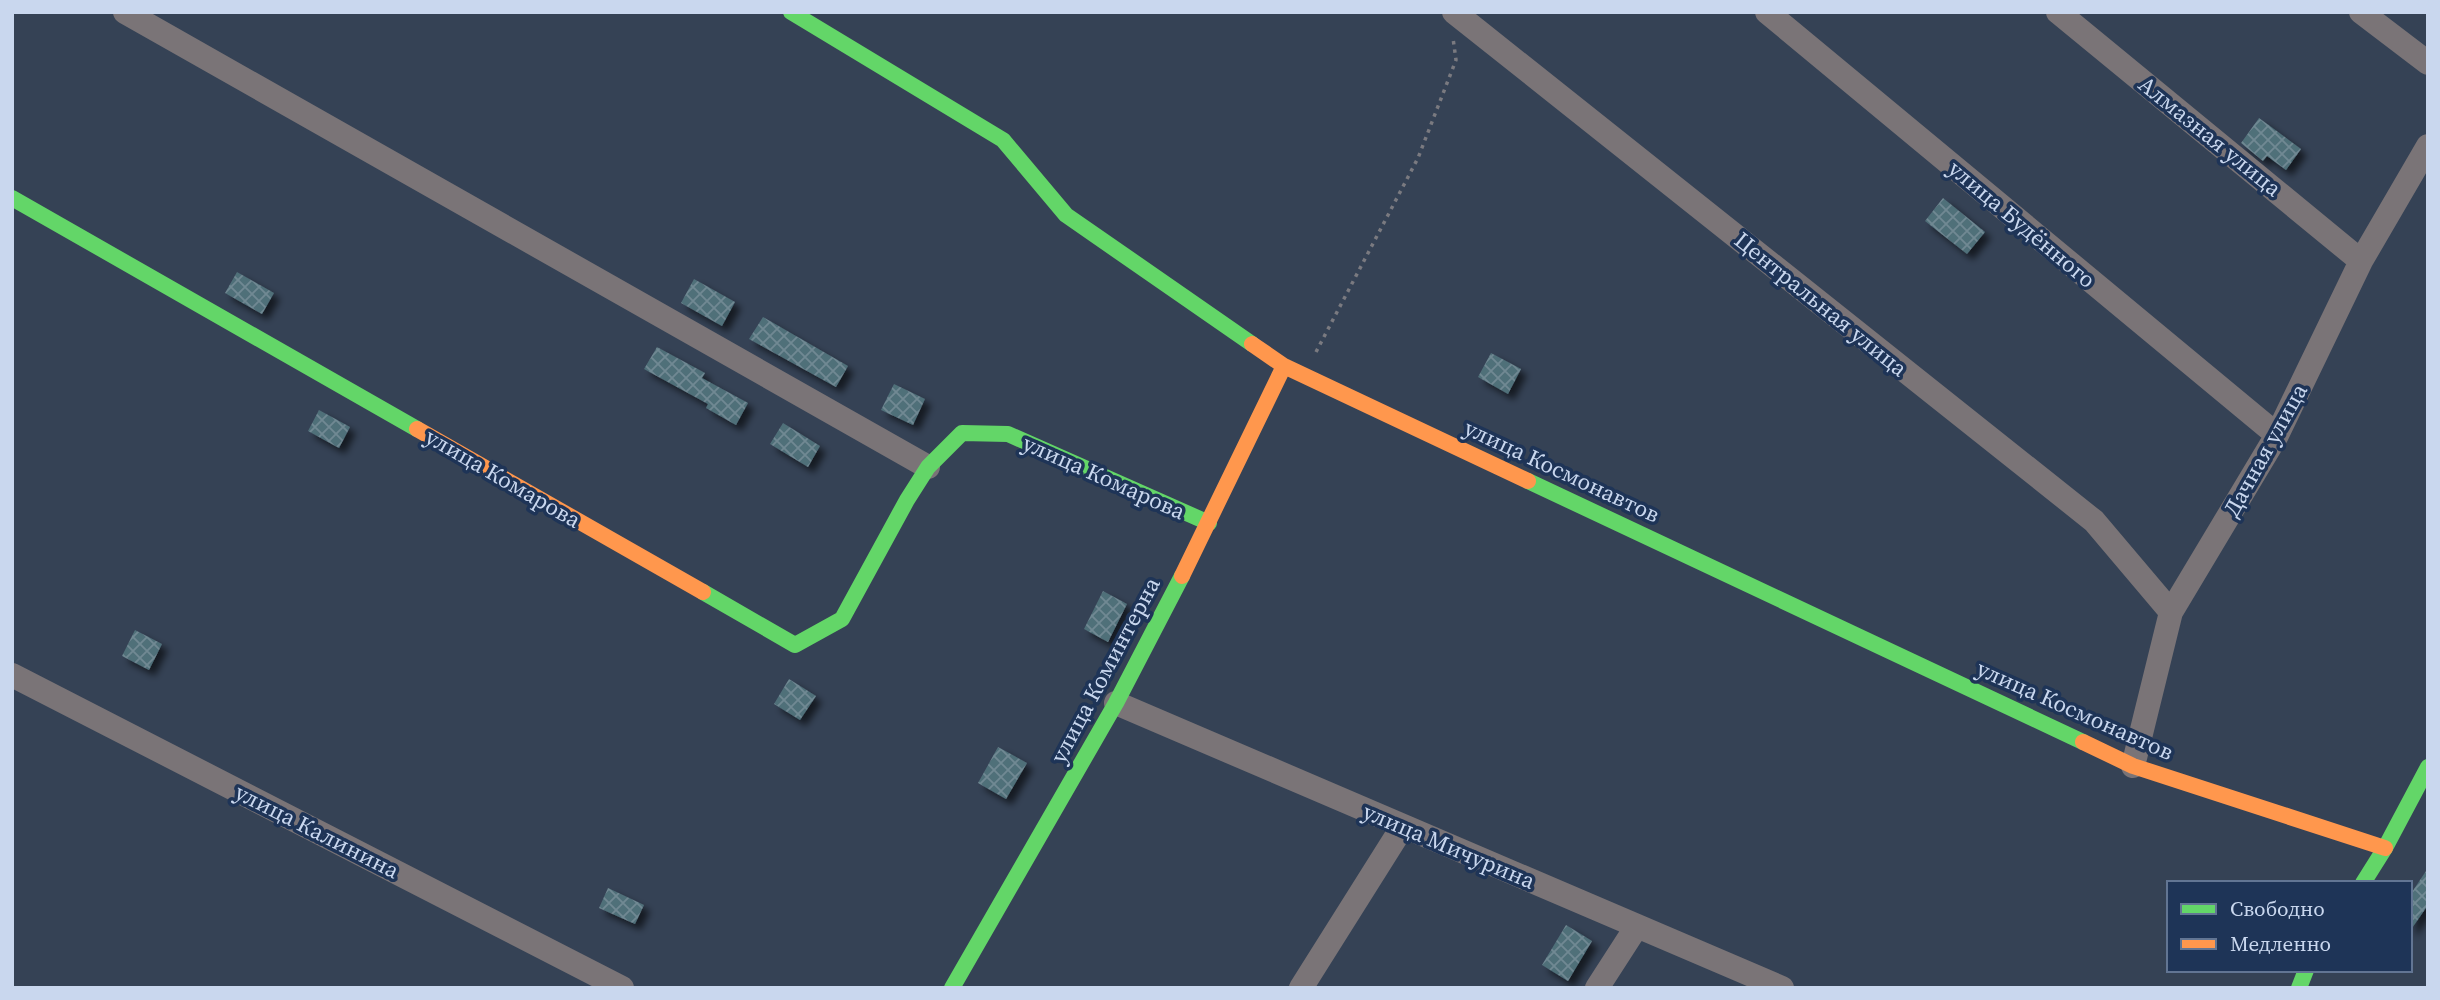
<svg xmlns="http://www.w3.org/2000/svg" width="2440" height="1000" font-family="'Source Serif 4',serif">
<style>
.building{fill:url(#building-cross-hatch);filter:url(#shadow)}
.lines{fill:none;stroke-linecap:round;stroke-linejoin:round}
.path{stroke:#7a7a80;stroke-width:3.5;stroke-dasharray:3.5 5;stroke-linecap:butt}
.street{stroke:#7a7477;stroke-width:24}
.fast{stroke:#63d668;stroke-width:16}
.slow{stroke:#ff974d;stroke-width:16}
.labels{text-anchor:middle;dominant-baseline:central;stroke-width:7;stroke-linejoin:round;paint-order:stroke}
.street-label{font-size:23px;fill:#c9d7ee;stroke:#1e3457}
</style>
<defs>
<pattern id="building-cross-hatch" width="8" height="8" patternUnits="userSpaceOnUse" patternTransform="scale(1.75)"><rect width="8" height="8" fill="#506f79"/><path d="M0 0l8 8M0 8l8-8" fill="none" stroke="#708993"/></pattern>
<filter id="shadow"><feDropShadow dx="6" dy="6" stdDeviation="3.5" flood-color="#0009"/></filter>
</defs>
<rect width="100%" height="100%" fill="#354255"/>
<path class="building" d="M2259,118L2301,149L2286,170L2267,156L2263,161L2241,143Z
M1943,198L1985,232L1967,254L1925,221Z
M237,272L274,293L262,314L225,293Z
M694,279L735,302L722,326L681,303Z
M763,317L848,366L836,387L749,339Z
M657,347L705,373L702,378L748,403L736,425L706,408L708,404L644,369Z
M1491,353L1521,369L1508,394L1478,377Z
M894,384L925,399L913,425L881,410Z
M319,410L350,427L339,448L308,431Z
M783,423L820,446L808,467L770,444Z
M1103,591L1127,604L1108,642L1084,629Z
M135,630L162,644L149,670L122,656Z
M789,679L816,696L800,720L774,704Z
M998,747L1027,763L1006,799L978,783Z
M2428,868V905L2410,931V895Z
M608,888L644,905L635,924L599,908Z
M1566,925L1592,941L1568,981L1542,965Z"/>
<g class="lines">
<path class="path" d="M1316,352L1418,158L1456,60L1453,38"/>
<path class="street" d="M125,12L928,467
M1454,12L2094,521L2171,612
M1767,12L2277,435
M2058,12L2361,261
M2361,12L2428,63
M12,675L622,988
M1116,703L1782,988
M2133,766L2171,612L2277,435L2361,261L2428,146
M1301,988L1403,826
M1597,988L1637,926"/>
<path class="fast" d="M791,12L1003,140L1066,215L1252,344
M12,198L417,429
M1528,481L2083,742
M703,592L795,645L842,619L907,500L928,467L962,433L1008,434L1209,523
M2363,883L2385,848L2428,767
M952,988L1116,703L1182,576
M2299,988L2306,970"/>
<path class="slow" d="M1252,344L1284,366L1528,481
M417,429L703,592
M1182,576L1284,366
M2083,742L2133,766L2385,848"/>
</g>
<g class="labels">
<g class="street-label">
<text transform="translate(2210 136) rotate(39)">Алмазная улица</text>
<text transform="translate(2022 224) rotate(40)">улица Будённого</text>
<text transform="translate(1821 304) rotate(39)">Центральная улица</text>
<text transform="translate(2265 450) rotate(-61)">Дачная улица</text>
<text transform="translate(1562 471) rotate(25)">улица Космонавтов</text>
<text transform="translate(1104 477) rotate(24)">улица Комарова</text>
<text transform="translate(503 478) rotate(30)">улица Комарова</text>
<text transform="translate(1105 670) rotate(-62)">улица Коминтерна</text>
<text transform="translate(2075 710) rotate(24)">улица Космонавтов</text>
<text transform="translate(317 831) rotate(27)">улица Калинина</text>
<text transform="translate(1449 846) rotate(23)">улица Мичурина</text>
</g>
</g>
<rect width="2440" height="1000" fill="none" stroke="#c9d7ee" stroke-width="28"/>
<rect x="2167" y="881" width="245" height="91" fill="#1e3457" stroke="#627593" stroke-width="2"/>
<rect x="2181" y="904" width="35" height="10" fill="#63d668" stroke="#627593" stroke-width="2"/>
<text x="2230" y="916" font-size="21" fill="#c9d7ee">Свободно</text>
<rect x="2181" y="939" width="35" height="10" fill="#ff974d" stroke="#627593" stroke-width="2"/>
<text x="2230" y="951" font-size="21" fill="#c9d7ee">Медленно</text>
</svg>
